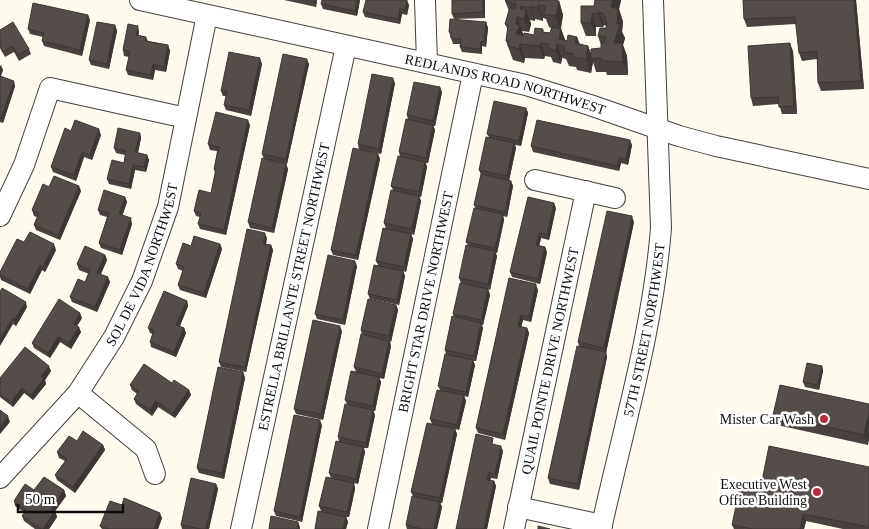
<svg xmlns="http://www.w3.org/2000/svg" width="869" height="529" font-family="'Times New Roman',serif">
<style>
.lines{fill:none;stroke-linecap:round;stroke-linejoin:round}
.minor-casing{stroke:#404040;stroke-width:22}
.minor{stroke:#fff;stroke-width:20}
.wall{fill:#494240;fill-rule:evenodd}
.shaded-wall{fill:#3c3634}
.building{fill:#554d4a;stroke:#3c3634}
.poi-dot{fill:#b72c3f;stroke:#fff;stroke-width:2}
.labels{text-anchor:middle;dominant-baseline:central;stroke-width:5;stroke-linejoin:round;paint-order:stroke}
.street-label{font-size:14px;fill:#0d0d0d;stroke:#fff}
.poi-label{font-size:14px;fill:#0d0d0d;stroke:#fff;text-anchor:end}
</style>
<rect width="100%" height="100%" fill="#fefaee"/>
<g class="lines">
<defs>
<g id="minor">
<path id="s1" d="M140,0L526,85L590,105L679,136L716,146L869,179"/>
<path d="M425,0L427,63"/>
<path d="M535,180L615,198"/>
<path d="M0,216L24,165L50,88L186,118"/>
<path d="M78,393L146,449L155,474"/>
<path id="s2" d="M0,478L78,393L114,337L142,281L168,207L207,15"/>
<path d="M518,507L602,525"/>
<path id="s3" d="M241,529L346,46"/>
<path id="s4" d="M378,529L473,74"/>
<path id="s5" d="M514,529L586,191"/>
<path id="s6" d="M601,529C623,429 653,330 661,228L653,0"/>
</g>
</defs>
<use href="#minor" class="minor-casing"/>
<use href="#minor" class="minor"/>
</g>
<path class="wall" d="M284,0H317L316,7Z
M360,0L357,16L323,9L321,4Z
M485,0V18L454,19L452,14Z
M595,0H621L619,9L623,22L622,32L625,38L623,45L627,56L628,75H607L606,72H596L593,62L591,73L577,70L576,67L569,66L566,59L562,58L561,64L553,62L551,57L545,56L544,59L525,58L524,63L513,60L506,41L508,30L505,24L509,11L505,1H559L563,15L561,29L565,40L567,41L577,37L579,44L588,46L591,54L601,48V45L598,36L606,28V26L604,25L603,27H596V36H586L581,23L594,6ZM543,18L546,19L549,27L551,28L550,33L544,32L543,29L534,35L523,36L522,31L529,32L531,24L530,20L535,21V19L543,21Z
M743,0H856L864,89L821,91L818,83L817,59L802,61L799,53L796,24L747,27L744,19Z
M409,5L407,15L402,14L400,24L365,17L363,12Z
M90,20L82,56L44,46L42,41L43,37L30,34L28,29Z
M486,22L488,28L486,47L482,46V54L462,52L460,47V44H453L449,32Z
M115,25L117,31L109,69L91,65L89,60Z
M0,30L29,49L31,54L19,61L14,52L5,57L0,48Z
M139,31L138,36L146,37L148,41L168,45L170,51L166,72L155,70L153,80L128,75L126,70L129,57L124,56L123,50Z
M793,51L797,114H782L779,104L753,106L751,98Z
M262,64L251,116L226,110L224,105L226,96H223L221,91Z
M309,64L287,164L271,160L286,164L288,169L274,233L250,228L248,222L264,159L262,154Z
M0,65L3,70L1,76L15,86L3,123L0,122Z
M395,83L381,154L359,150L358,144Z
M442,92L435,126H433L435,130L428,163H426L427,167L421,197H419L421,201L414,235L411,234L413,239L406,272L403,271L405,276L399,305L370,299L368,294L378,265L376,261L386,229L384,223L393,190L391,186L400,157L399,152L408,120L407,115Z
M526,108L528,113L521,146L515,145L516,148L509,180L511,181L513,186L507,217L503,216L504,220L497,253H495L497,256L490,290L488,289L490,295L483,325H481L483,328L476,361H473L475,365L468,397L464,396L466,401L459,430L455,429L457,434L442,503H440L442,507L437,529H407L406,525L413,496L411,492L432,424L430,419L440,390L438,386L446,354L445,350L454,317L453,314L461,283L459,278L468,245L466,242L476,209L474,205L481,175L479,170L489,137L487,134Z
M250,125L226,235L200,229L198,224L200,217L196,216L194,211L211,193L215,173L214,169L217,151L210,150L208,144Z
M71,131L101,135L92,160L84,157L76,181L53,172L51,167Z
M140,133L141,138L138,153L147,155L149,160L146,172L135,170L131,189L109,184L107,179L124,163L125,155L116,153L114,148Z
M632,145L628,165L621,163L619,171L533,152L531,146Z
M378,154L380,159L358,260L333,255L331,250Z
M49,187L81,191L60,240L36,230L34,225L37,217L34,216L32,210Z
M125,197L127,202L122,215L132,224L122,255L101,248L99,243L107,217L100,215L98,210Z
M556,208L549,240L541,238L539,246L547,252L540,284L512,277L510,272Z
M634,222L606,353L607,357L579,490L550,484L548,478L579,346L578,342Z
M267,238L266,244L271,245L273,250L246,372L221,367L219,362Z
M24,242L56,250L45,272L42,270L30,294L1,280L0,277V272Z
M220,244L222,249L206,298L180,290L178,285L183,271L178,269L176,264L191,246Z
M105,255L107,260L101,274L110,282L97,312L72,302L70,297L85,282L89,274L79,270L77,264Z
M357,266L345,325L317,319L315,314Z
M509,278L538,290L531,322L523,320L521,327L527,328L529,333L505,440L478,433L476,428Z
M0,292L27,307L16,326L13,324Z
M187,301L188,306L180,326L184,328L186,333L176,357L151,347L150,342L153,334L150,333L148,328Z
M396,305L398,310L391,342L390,341L391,346L384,379L379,378L381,382L375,411H373L375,415L368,448H364L365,452L358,484L354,483L355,489L349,517H346L348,522L346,529H315L321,511L319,506L331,478L329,473L339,442L338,437L347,404L345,400L356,372L354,367L362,335L361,330Z
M82,318L77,326L81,332L71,349L60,342L50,358L34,348L32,343Z
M342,331L323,420L296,414L294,409Z
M822,366L823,371L819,390L805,387L803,382Z
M51,371L45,380L46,384L33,400L24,393L13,407L0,397V378Z
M243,372L245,378L224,479L199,473L197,468Z
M172,383L189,390L191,395L175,418L158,407L152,416L136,404L134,399L137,394L132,390L130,385Z
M869,404L868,445L777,425L773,415Z
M322,425L302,522L276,516L274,511Z
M77,441L103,445L105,450L75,493L57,480L55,475L65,461L59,458L57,452Z
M495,443V445L503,451L497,479L491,478L490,480L494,481L496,486L487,529H456Z
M869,467V529H843L806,521L804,529H734L732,525L761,486Z
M216,484L218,489L209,529H182L181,525Z
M34,490H64L66,496L55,511L57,517L49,529H35L24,521L22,516L25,513L15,506L14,501Z
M122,505L162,518L158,529H102L100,526Z"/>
<path class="shaded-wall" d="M314,0H317L316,7L314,2Z
M357,0H360L357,16L355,11Z
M407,0L409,5L407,15L405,10Z
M483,0H485V18L483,12Z
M613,0H621L619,9L623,22L622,32L625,38L623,45L627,56L628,75L623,62L614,43L611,7Z
M854,0H856L864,89L861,81Z
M559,1L563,15L560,30L556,16Z
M538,5L543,18V21L538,8Z
M521,6L525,16L526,10L531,24L529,32L520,9Z
M530,6L535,19V21L530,8Z
M400,8L402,14L400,24L398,19Z
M599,12L604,25L603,27L598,13Z
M592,14L596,27V36L591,23Z
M88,15L90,20L82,56L80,50Z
M517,17L525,39L520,44L525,58L524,63L519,49L516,34V24Z
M486,22L488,28L486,47L484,42Z
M115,25L117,31L109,69L107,64Z
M138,26L139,31L138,41L136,35Z
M561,29L566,42L559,39Z
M577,37L582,50L575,43Z
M481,41L482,46V54L480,49Z
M541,43L545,56L544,59L539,46Z
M790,43L793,51L797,114L794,106Z
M557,44L562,58L561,64L556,51Z
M168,45L170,51L166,72L164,67Z
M588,46L593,59H591L593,62L591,73L586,59Z
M260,58L262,64L251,116L249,110Z
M307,59L309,64L287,164L286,159Z
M153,64L155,70L153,80L151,75Z
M1,65L3,70L0,78V67Z
M393,78L395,83L381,154L379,149Z
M14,81L15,86L3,123L1,118Z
M440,87L442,92L435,126L433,121Z
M526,108L528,113L521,146L519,141Z
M248,120L250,125L226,235L224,230Z
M433,125L435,130L428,163L426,158Z
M99,129L101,135L92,160L90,155Z
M140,133L141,138L137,157L135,152Z
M630,140L632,145L628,165L626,159Z
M514,143L516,148L509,181L507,176Z
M82,152L84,157L76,181L74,175Z
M378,154L380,159L358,260L356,255Z
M147,155L149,160L146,172L144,167Z
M619,158L621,163L619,171L617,166Z
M425,162L427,167L421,197L419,192Z
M286,164L288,169L274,233L272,228Z
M133,165L135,170L131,189L129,184Z
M511,181L513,186L507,217L505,212Z
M79,186L81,191L60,240L58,235Z
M419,196L421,201L414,235L412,229Z
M125,197L127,202L121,220L119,214Z
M554,203L556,208L549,240L547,235Z
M503,214L504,220L497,253L495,248Z
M632,216L634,222L606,353L604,348Z
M131,218L132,224L122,255L120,250Z
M265,233L267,238L265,249L263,244Z
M539,233L541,238L538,250L536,245Z
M411,234L413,239L406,272L404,267Z
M54,244L56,250L45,272L43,267Z
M220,244L222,249L206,298L204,293Z
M271,245L273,250L246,372L245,367Z
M545,247L547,252L540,284L538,279Z
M495,251L497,256L490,290L488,284Z
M105,255L107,260L99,278L97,273Z
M355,261L357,266L345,325L343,320Z
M40,265L42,270L30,294L28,289Z
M403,271L405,276L399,305L397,300Z
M108,277L110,282L97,312L95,307Z
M536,284L538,290L531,322L529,317Z
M488,289L490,295L483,325L481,320Z
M187,301L188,306L178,330L176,325Z
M26,302L27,307L16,326L14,320Z
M396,305L398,310L391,342L389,336Z
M80,313L82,318L75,329L73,324Z
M521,315L523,320L520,331L518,326Z
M12,319L13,324L0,346V338Z
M481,323L483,328L476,361L474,356Z
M340,326L342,331L323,420L321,414Z
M79,327L81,332L71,349L69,343Z
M184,328L186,333L176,357L174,352Z
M527,328L529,333L505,440L503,434Z
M58,337L60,342L50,358L48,353Z
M389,341L391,346L384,379L382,374Z
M606,352L607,357L579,490L577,484Z
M473,360L475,365L468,397L466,392Z
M49,366L51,371L45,380L46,384L33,400L31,395L41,376Z
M822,366L823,371L819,390L817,385Z
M243,372L245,378L224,479L222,473Z
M379,377L381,382L375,411L373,406Z
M22,388L24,393L13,407L11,402Z
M189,390L191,395L175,418L173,413Z
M464,395L466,401L459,430L457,425Z
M156,401L158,407L152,416L150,410Z
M373,410L375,415L368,448L366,443Z
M869,412V439L868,445L864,435Z
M8,416L10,422L0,434V427Z
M320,420L322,425L302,522L300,517Z
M455,429L457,434L442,503L440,498Z
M103,445L105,450L75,493L73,487Z
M501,446L503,451L497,479L495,474Z
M363,447L365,452L358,484L356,479Z
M489,472L491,478L489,485L487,480Z
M494,481L496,486L487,529H484Z
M354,483L355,489L349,517L347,512Z
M216,484L218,489L209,529H206Z
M64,490L66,496L53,514L51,509Z
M440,502L442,507L437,529H434Z
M55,511L57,517L49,529H43Z
M160,513L162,518L158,529H154Z
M803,514L806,521L804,529H800Z
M346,517L348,522L346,529H343Z
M298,522L300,527V529H297Z"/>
<path class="building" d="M322,0H357L355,11L321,4Z
M366,0H407L405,10L400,8L398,19L363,12Z
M452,0H483V12L452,14Z
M506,0H553L559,1L556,16L544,14L545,6L538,5V8L530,6V8L521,6L520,9L526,10L524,19L517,17L516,24L520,25L516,34L523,36L524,33L534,35L535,28L543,29L542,32L550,33L552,27L561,29L559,39L567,41L568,35L577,37L575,43L588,46L586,59L572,57L573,54L564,52L565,46L557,44L556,51L548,48V44L541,43L539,46L520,44L519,49L508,46L509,41H506L508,25L505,24L510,7L515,9L516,4L505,1Z
M595,0H613L611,7L618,9L617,24H620L614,43H622L623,62L602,61L601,58L591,59V49L601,48V44L604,43L606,37L598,36L600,28H606L607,22L605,21L606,17H604V14L599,12L598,13L592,14L591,23H581V6H594Z
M743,0H854L861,81L818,83L817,51L799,53L795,17L744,19Z
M33,3L88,15L80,50L42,41L44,33L28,29Z
M450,19L486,22L484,42L481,41L480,49L460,47L461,39L451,38V32H449Z
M13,22L29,49L18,55L12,46L3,52L0,46V30Z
M97,22L115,25L107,64L89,60Z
M128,24L138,26L136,35L146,37L145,41L168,45L164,67L153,64L151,75L126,70L130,52L123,50Z
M790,43L794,106L779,107L778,97L751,98L748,46Z
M229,52L260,58L249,110L224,105L227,92L221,91Z
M283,54L307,59L286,159L262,154Z
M372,74L393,78L379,149L358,144Z
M0,76L14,81L1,118H0Z
M414,82L440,87L433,121L407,115Z
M494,101L526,108L519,141L487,134Z
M216,112L248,120L224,230L198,224L201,213L194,211L199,190L211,193L216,169H214L219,147L208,144Z
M406,119L433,125L426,158L399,152Z
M75,120L99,129L90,155L82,152L74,175L51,167L65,128L71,131Z
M537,120L630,140L626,159L619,158L617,166L531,146Z
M118,128L140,133L135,152L147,155L144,167L133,165L129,184L107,179L112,160L124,163L126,151L114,148Z
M486,137L514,143L507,176L479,170Z
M353,148L378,154L356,255L331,250Z
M398,156L425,162L419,192L391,186Z
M262,158L286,164L272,228L248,222Z
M481,174L511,181L505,212L474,205Z
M54,176L79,186L58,235L34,225L39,213L32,210L43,184L49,187Z
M104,190L125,197L119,214L131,218L120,250L99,243L109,213L98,210Z
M391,190L419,196L412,229L384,223Z
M528,197L554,203L547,235L539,233L536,245L545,247L538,279L510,272Z
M474,208L503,214L495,248L466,242Z
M607,211L632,216L604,348L578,342Z
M383,228L411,234L404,267L376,261Z
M247,229L265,233L263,244L271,245L245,367L219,362Z
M30,232L54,244L43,267L40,265L28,289L0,275V272L17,239L24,242Z
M194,236L220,244L204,293L178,285L184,267L176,264L183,243L191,246Z
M466,245L495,251L488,284L459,278Z
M85,246L105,255L97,273L108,277L95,307L70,297L78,279L85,282L90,270L77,264Z
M328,255L355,261L343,320L315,314Z
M374,265L403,271L397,300L368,294Z
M509,278L536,284L529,317L521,315L518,326L527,328L503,434L476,428Z
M460,283L488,289L481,320L453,314Z
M2,288L26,302L14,320L12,319L0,338V292Z
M164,291L187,301L176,325L184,328L174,352L150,342L154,330L148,328Z
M59,299L80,313L73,324L79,327L69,343L58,337L48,353L32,343Z
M368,299L396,305L389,336L361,330Z
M452,316L481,323L474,356L445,350Z
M313,320L340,326L321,414L294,409Z
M361,334L389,341L382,374L354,367Z
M577,346L606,352L577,484L548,478Z
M25,347L49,366L41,376L44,378L31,395L22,388L11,402L0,394V378Z
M445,354L473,360L466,392L438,386Z
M807,363L822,366L817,385L803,382Z
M144,364L172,383L174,380L189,390L173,413L156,401L150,410L134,399L139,391L130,385Z
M218,367L243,372L222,473L197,468Z
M351,371L379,377L373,406L345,400Z
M780,385L869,404V412L864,435L773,415Z
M437,390L464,395L457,425L430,419Z
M345,404L373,410L366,443L338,437Z
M0,410L8,416L0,427Z
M294,415L320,420L300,517L274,511Z
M427,423L455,429L440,498L411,492Z
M83,431L103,445L73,487L55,475L67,459L57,452L69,436L77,441Z
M476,434L493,438L492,444L501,446L495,474L489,472L487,480L494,481L484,529H456Z
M336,441L363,447L356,479L329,473Z
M769,446L869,467V527L803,514L800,529H753L732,525L741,482L761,486Z
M44,477L64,490L51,509L55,511L43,529H41L22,516L26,510L14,501L25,484L34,490Z
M326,477L354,483L347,512L319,506Z
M191,478L216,484L206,529H201L181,525Z
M412,496L440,502L434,529H422L406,525Z
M124,498L160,513L154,529H109L100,526L110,501L122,505Z
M318,511L346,517L343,529H315Z
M271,516L298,522L297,529H269Z
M538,526L550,529H538Z"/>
<g class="poi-dot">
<circle cx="824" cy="419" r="5"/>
<circle cx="817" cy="492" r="5"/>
</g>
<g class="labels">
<g class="street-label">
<text stroke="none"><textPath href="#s1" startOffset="375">REDLANDS ROAD NORTHWEST</textPath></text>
<text stroke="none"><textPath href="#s2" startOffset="260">SOL DE VIDA NORTHWEST</textPath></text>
<text stroke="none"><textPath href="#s3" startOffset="248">ESTRELLA BRILLANTE STREET NORTHWEST</textPath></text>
<text stroke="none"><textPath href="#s4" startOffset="232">BRIGHT STAR DRIVE NORTHWEST</textPath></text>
<text stroke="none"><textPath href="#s6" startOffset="204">57TH STREET NORTHWEST</textPath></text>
<text stroke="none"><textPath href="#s5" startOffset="172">QUAIL POINTE DRIVE NORTHWEST</textPath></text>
</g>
<g class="poi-label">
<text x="814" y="419">Mister Car Wash</text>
<text x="807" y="484">Executive West<tspan x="807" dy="16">Office Building</tspan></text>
</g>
</g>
<path d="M18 504v8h105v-8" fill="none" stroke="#0d0d0d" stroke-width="2.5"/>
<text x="25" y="504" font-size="15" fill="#0d0d0d" stroke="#ffffff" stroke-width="4" paint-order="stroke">50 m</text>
</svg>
